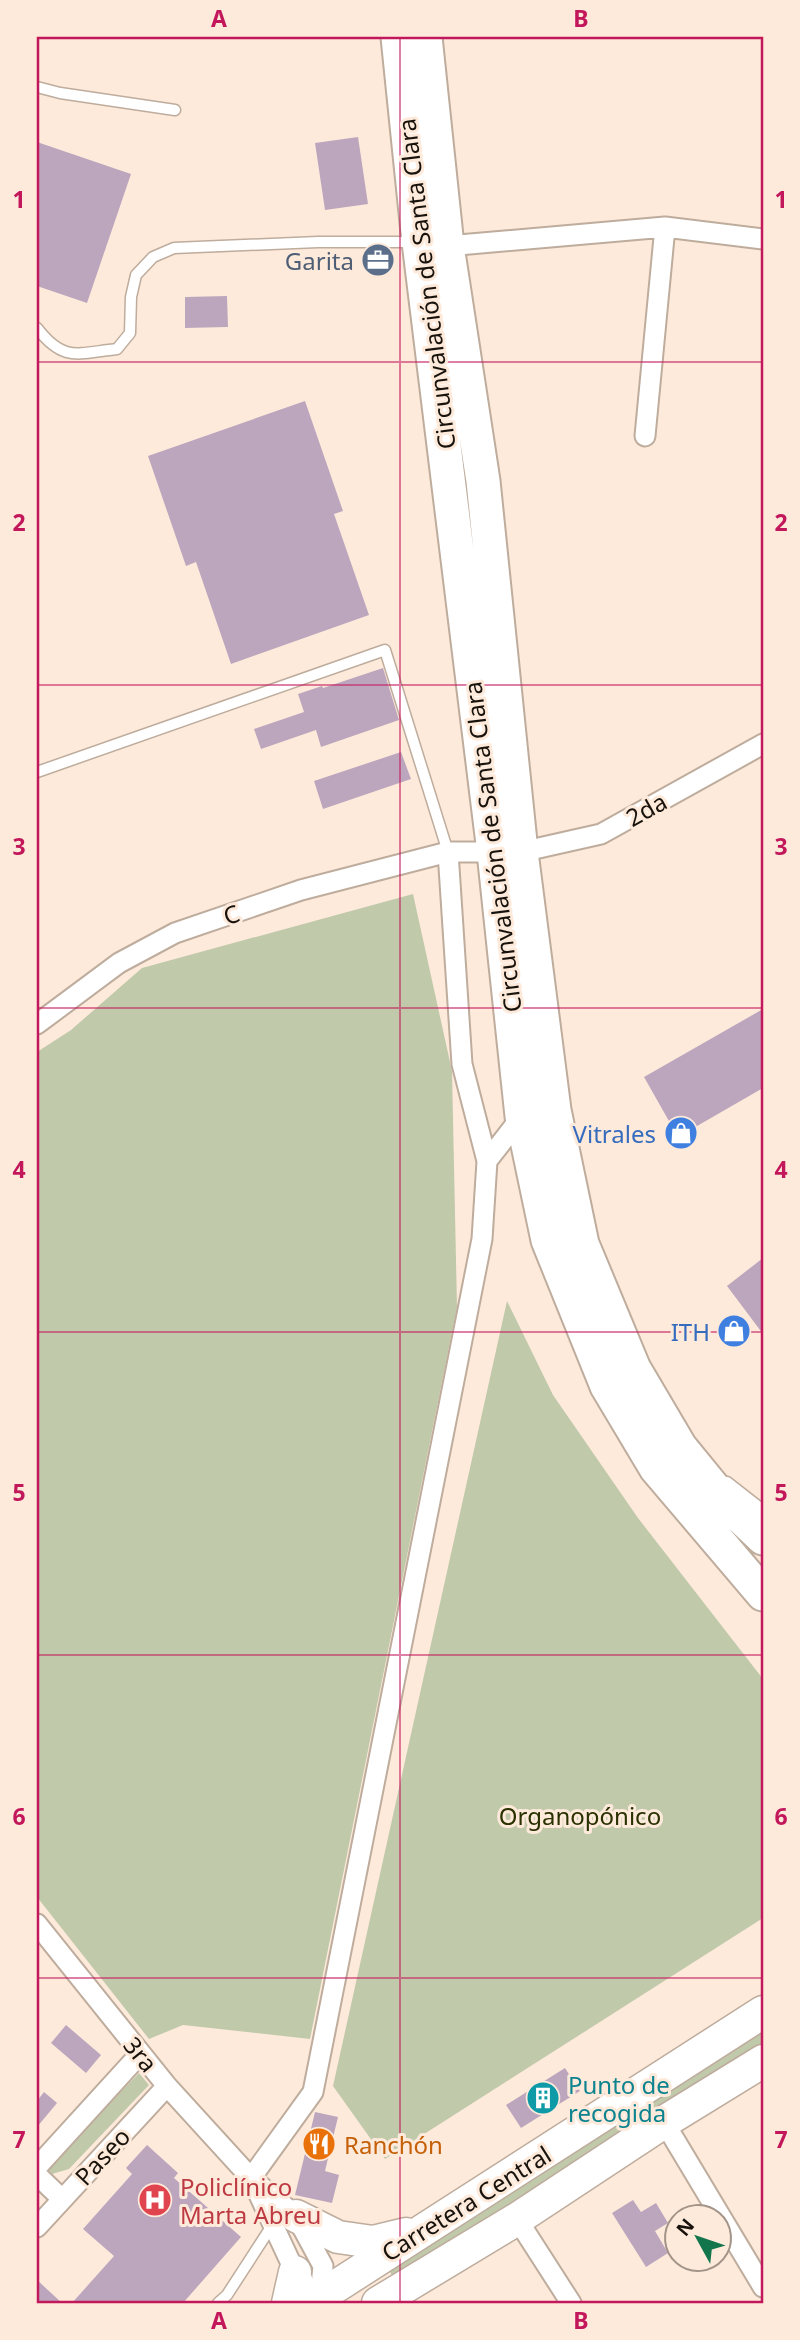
<svg xmlns="http://www.w3.org/2000/svg" width="800" height="2340" font-family="'Noto Sans',sans-serif">
<style>
.green{fill:#c1c9ab}
.building{fill:#bca6be}
.lines{fill:none;stroke-linecap:round;stroke-linejoin:round}
.service-casing{stroke:#beac9d;stroke-width:13}
.minor-casing{stroke:#beac9d;stroke-width:23}
.primary-casing{stroke:#beac9d;stroke-width:35}
.trunk-casing{stroke:#beac9d;stroke-width:37}
.service{stroke:#fff;stroke-width:10}
.minor{stroke:#fff;stroke-width:19}
.primary{stroke:#fff;stroke-width:32}
.trunk{stroke:#fff;stroke-width:33}
.grid{fill:none;stroke:#c2185b;stroke-width:2;stroke-opacity:0.55}
.labels{text-anchor:middle;dominant-baseline:central;stroke-width:6;stroke-linejoin:round;paint-order:stroke}
.service-label{font-size:24px;fill:#4e5e75;stroke:#feeadb;text-anchor:end}
.street-label{font-size:24px;fill:#18120c;stroke:#feeadb}
.shop-label{font-size:24px;fill:#366cbe;stroke:#feeadb;text-anchor:end}
.park-label{font-size:24px;fill:#293100;stroke:#feeadb}
.culture-label{font-size:24px;fill:#0d838f;stroke:#feeadb;text-anchor:start}
.food-label{font-size:24px;fill:#c56008;stroke:#feeadb;text-anchor:start}
.health-label{font-size:24px;fill:#be3a42;stroke:#feeadb;text-anchor:start}
.neatline{fill:none;stroke:#c2185b;stroke-width:2.5}
.grid-label{font-size:23px;text-anchor:middle;font-weight:bold;fill:#c2185b}
</style>
<rect width="100%" height="100%" fill="#feeadb"/>
<path class="green" d="M413,894L452,1071L457,1307L310,2039L183,2025L149,2039L37,1897V1052L71,1030L142,968Z
M507,1301L553,1395L638,1518L763,1679V1918L385,2159L333,2086Z
M763,2026V2045L399,2278L392,2276L389,2269Z
M139,2073L149,2085L69,2169L52,2174L47,2168Z"/>
<path class="building" d="M358,137L368,204L325,210L315,143Z
M37,142L131,174L87,303L37,286Z
M227,296L228,327L185,328V297Z
M305,401L343,511L334,514L369,615L231,664L196,562L186,566L148,456Z
M383,668L399,720L321,747L316,730L261,749L254,729L304,712L298,694L322,686L323,688Z
M401,752L411,779L323,809L314,781Z
M763,1009V1088L678,1137L644,1077Z
M763,1258V1334L727,1286Z
M66,2025L101,2055L86,2073L51,2043Z
M565,2068L580,2091L521,2128L506,2105Z
M44,2092L57,2103L37,2127V2101Z
M315,2112L338,2117L325,2171L339,2175L332,2203L295,2195Z
M147,2145L178,2173L174,2178L241,2237L183,2303H72L114,2256L83,2229L132,2174L126,2168Z
M633,2200L641,2212L656,2203L668,2223L655,2231L668,2253L646,2267L612,2213Z
M37,2280L62,2303H37Z"/>
<g class="lines">
<defs>
<path id="service" d="M37,87L60,93L175,110
M37,328C64,363 78,353 117,349L130,333L131,297L136,275L153,257L174,248L318,242H415
M37,772L385,650L448,852
M727,1482L763,1510
M218,2303L227,2295L273,2224"/>
<path id="minor" d="M447,246L665,227L763,239
M645,436L665,227
M448,852L462,1064L487,1161
M37,1024L119,963L175,933L301,890L448,852H521L601,834L763,744
M37,1924L167,2086L251,2178L296,2216L323,2266L320,2296
M664,2122L763,2287
M37,2167L140,2054
M37,2175L62,2199
M251,2178L313,2092L482,1239L487,1161L522,1116
M255,2186L295,2272L303,2280
M517,2219L571,2303
M37,2227L167,2086"/>
<path id="primary" d="M296,2216L338,2237L373,2242L406,2234
M288,2303L295,2272
M310,2303L763,2012
M378,2303L517,2219L664,2122L763,2061"/>
<path id="trunk" d="M398,37L419,242L494,852L522,1116L548,1240L607,1386L656,1468L763,1594
M425,37L447,246L483,481L521,852L554,1110L582,1244L634,1369L680,1447L725,1502L763,1538"/>
</defs>
<use href="#service" class="service-casing"/>
<use href="#minor" class="minor-casing"/>
<use href="#primary" class="primary-casing"/>
<use href="#trunk" class="trunk-casing"/>
<use href="#service" class="service"/>
<use href="#minor" class="minor"/>
<use href="#primary" class="primary"/>
<use href="#trunk" class="trunk"/>
</g>
<path class="grid" d="M400,37V2303M37,362H763M37,685H763M37,1008H763M37,1332H763M37,1655H763M37,1978H763"/>
<defs>
<symbol id="office-disc" viewBox="-11 -11 22 22"><circle r="9.5" fill="#5c6f8a" stroke="#feeadb"/><path d="M-6-3h4V-5.5h4V-3h4V5H-6ZM-1-4.5V-3h2v-1.5ZM-6 0V1H6V0Z" fill="#fff"/></symbol>
<symbol id="shop-disc" viewBox="-11 -11 22 22"><circle r="9.5" fill="#3f7fe0" stroke="#feeadb"/><path d="M-5-2.5h2.3a2.7 3.5 0 0 1 5.4 0H5L5.5 6h-11ZM-1.5-2.5h3a1.5 2.3 0 0 0-3 0Z" fill="#fff"/></symbol>
<symbol id="building-disc" viewBox="-11 -11 22 22"><circle r="9.5" fill="#0f9aa8" stroke="#feeadb"/><path d="M-4-6H4V6H1V3H-1V6H-4ZM-2.5-4.3h1.7v1.8h-1.7ZM.8-4.3h1.7v1.8H.8ZM-2.5-1h1.7V.8h-1.7ZM.8-1h1.7V.8H.8Z" fill="#fff"/></symbol>
<symbol id="restaurant-disc" viewBox="-11 -11 22 22"><circle r="9.5" fill="#e8710a" stroke="#feeadb"/><path d="M-5-6h1v4h1v-4h1v4h1v-4h1v5L-1.5 .5V6h-2V.5L-5-1ZM5-6V6H3V1.5H1.5Q1.5-4 5-6Z" fill="#fff"/></symbol>
<symbol id="hospital-disc" viewBox="-11 -11 22 22"><circle r="9.5" fill="#e0444e" stroke="#feeadb"/><path d="M-5-5h3v3.5h4V-5h3V5h-3V1.5h-4V5h-3Z" fill="#fff"/></symbol>
</defs>
<g fill-rule="evenodd">
<use href="#office-disc" x="359" y="241" width="38" height="38"/>
<use href="#shop-disc" x="662" y="1114" width="38" height="38"/>
<use href="#shop-disc" x="715" y="1312" width="38" height="38"/>
<use href="#building-disc" x="524" y="2079" width="38" height="38"/>
<use href="#restaurant-disc" x="300" y="2125" width="38" height="38"/>
<use href="#hospital-disc" x="136" y="2181" width="38" height="38"/>
</g>
<g class="labels">
<g class="service-label">
<text x="354" y="260">Garita</text>
</g>
<g class="street-label">
<text transform="translate(426 284) rotate(-97)">Circunvalación de Santa Clara</text>
<text transform="translate(646 809) rotate(-29)">2da</text>
<text transform="translate(492 847) rotate(-97)">Circunvalación de Santa Clara</text>
<text transform="translate(231 914) rotate(-19)">C</text>
<text transform="translate(141 2054) rotate(51)">3ra</text>
<text transform="translate(102 2156) rotate(-47)">Paseo</text>
<text transform="translate(466 2203) rotate(-32)">Carretera Central</text>
</g>
<g class="shop-label">
<text x="656" y="1133">Vitrales</text>
<text x="710" y="1331">ITH</text>
</g>
<g class="park-label">
<text x="580" y="1815">Organopónico</text>
</g>
<g class="culture-label">
<text x="568" y="2084">Punto de<tspan x="568" dy="28">recogida</tspan></text>
</g>
<g class="food-label">
<text x="344" y="2144">Ranchón</text>
</g>
<g class="health-label">
<text x="180" y="2186">Policlínico<tspan x="180" dy="28">Marta Abreu</tspan></text>
</g>
</g>
<rect width="800" height="2340" fill="none" stroke="#feeadb" stroke-width="77"/>
<g transform="translate(698 2238) rotate(310)"><circle r="33" fill="#feeadb" stroke="#a29488" stroke-width="2"/>
<path d="M0-5L12 26L0 18L-12 26Z" fill="#12754c"/>
<text y="-10" font-size="19" font-weight="bold" text-anchor="middle" fill="#18120c">N</text>
</g>
<rect x="38" y="38" width="724" height="2264" class="neatline"/>
<g class="grid-label">
<text x="219" y="27">A</text>
<text x="581" y="27">B</text>
<text x="19" y="208">1</text>
<text x="781" y="208">1</text>
<text x="19" y="531">2</text>
<text x="781" y="531">2</text>
<text x="19" y="855">3</text>
<text x="781" y="855">3</text>
<text x="19" y="1178">4</text>
<text x="781" y="1178">4</text>
<text x="19" y="1501">5</text>
<text x="781" y="1501">5</text>
<text x="19" y="1825">6</text>
<text x="781" y="1825">6</text>
<text x="19" y="2148">7</text>
<text x="781" y="2148">7</text>
<text x="219" y="2329">A</text>
<text x="581" y="2329">B</text>
</g>
</svg>
